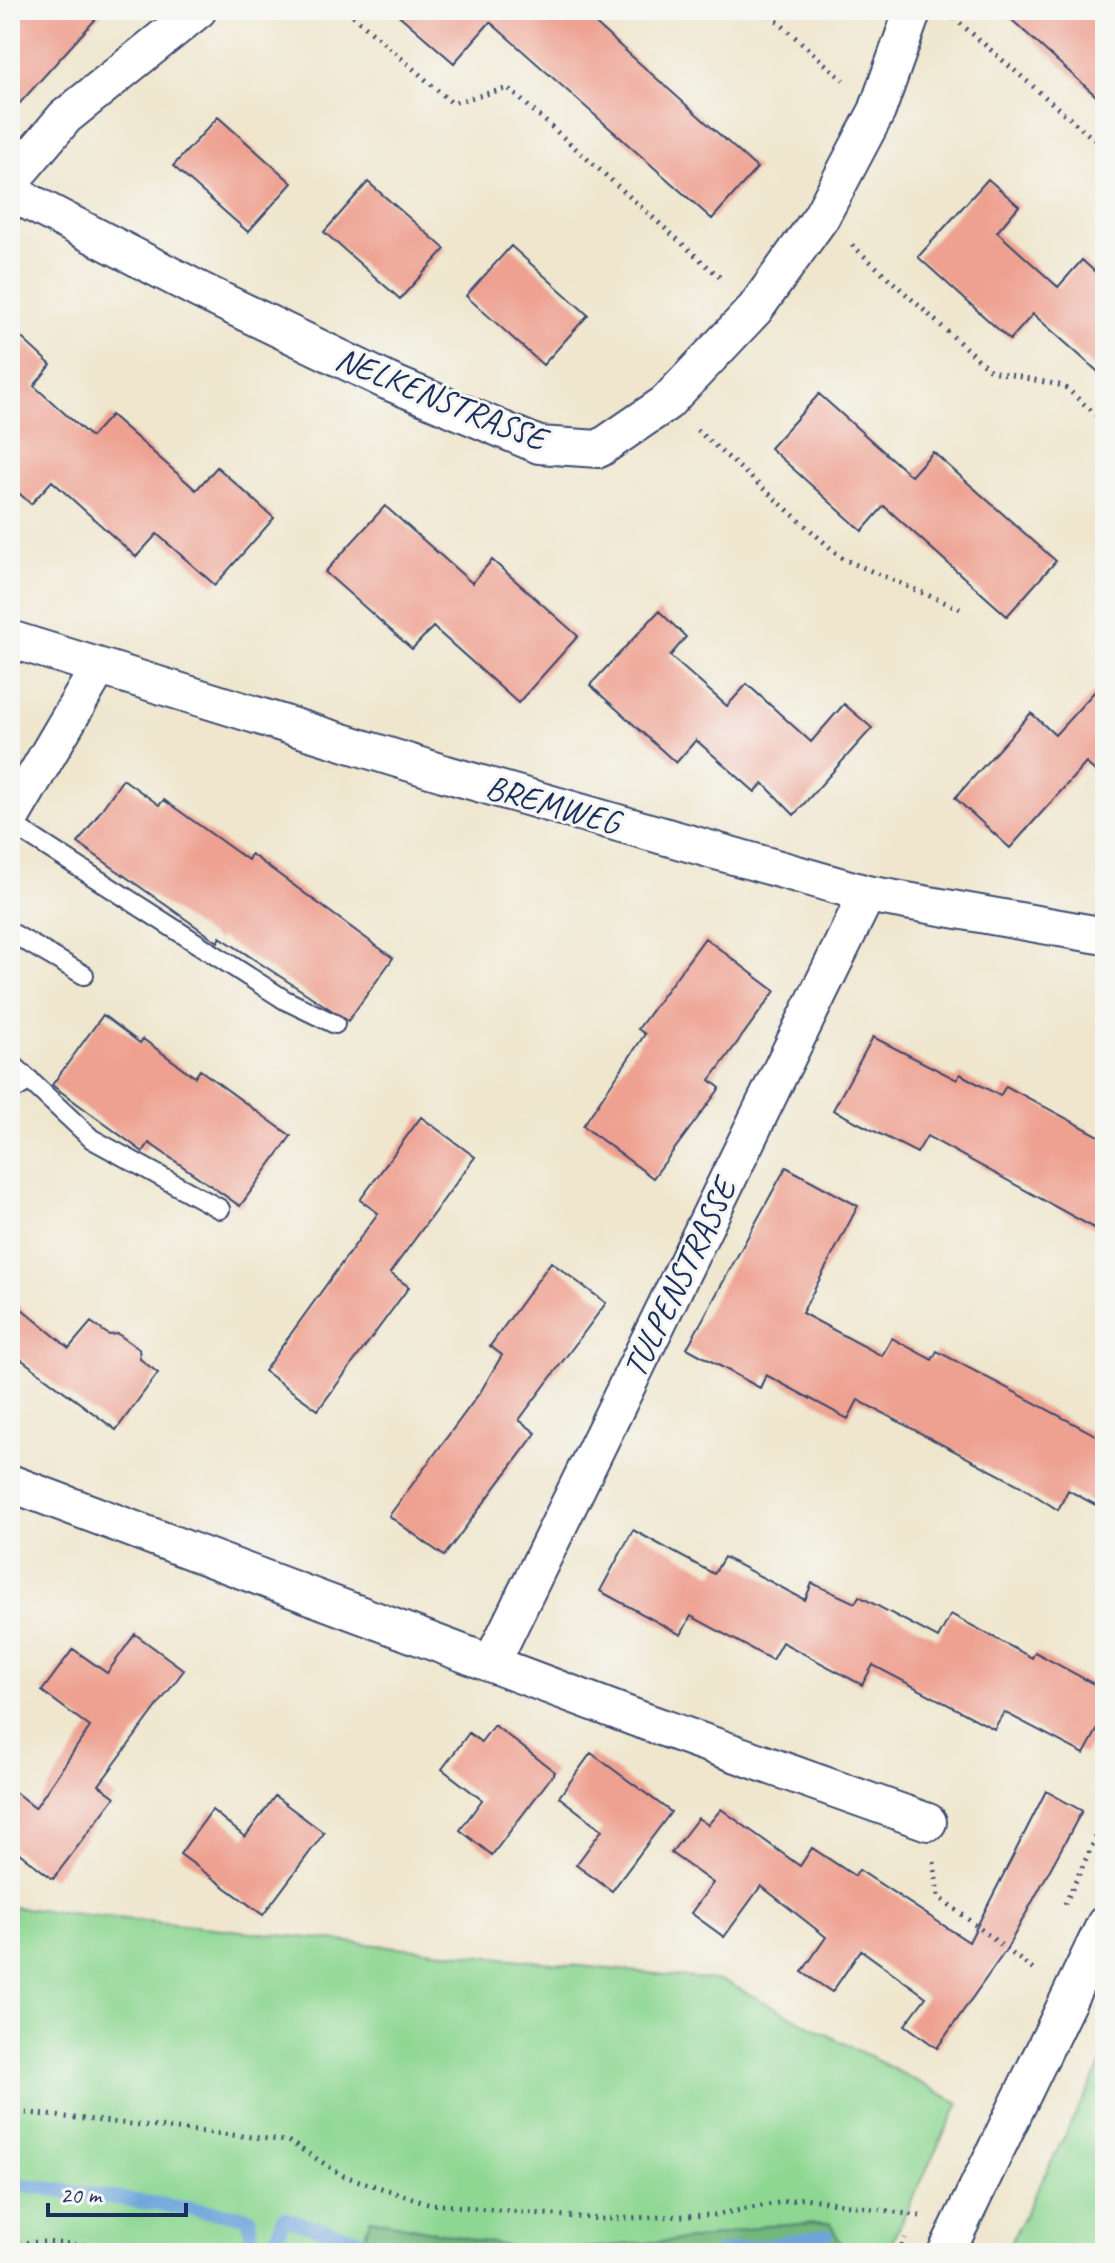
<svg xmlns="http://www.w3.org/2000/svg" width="1115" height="2263" font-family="Caveat,sans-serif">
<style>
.green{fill:#8ed792;stroke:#548378;stroke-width:2}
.forest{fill:#72b87c;stroke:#46746d;stroke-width:2}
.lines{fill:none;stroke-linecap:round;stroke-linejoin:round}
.stream{stroke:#6da4db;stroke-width:14}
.building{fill:#eea191}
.lane-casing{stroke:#3b4a6f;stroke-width:22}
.street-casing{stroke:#3b4a6f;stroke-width:40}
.path{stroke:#3b4a6f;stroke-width:5;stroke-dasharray:2 6;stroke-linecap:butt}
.lane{stroke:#fff;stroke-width:18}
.street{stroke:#fff;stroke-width:36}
.labels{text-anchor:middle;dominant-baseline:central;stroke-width:6;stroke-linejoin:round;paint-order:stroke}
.street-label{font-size:34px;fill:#1b2f5e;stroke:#f6f6f2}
</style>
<rect width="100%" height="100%" fill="#f6f6f2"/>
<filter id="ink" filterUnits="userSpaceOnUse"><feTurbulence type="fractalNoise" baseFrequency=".0125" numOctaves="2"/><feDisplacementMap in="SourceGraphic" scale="16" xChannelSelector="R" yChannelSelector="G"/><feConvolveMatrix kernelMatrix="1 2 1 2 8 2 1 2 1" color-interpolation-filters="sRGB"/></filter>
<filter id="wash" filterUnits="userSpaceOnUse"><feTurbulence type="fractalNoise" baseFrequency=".006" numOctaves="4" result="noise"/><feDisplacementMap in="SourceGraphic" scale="32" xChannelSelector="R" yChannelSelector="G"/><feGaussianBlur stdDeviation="1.8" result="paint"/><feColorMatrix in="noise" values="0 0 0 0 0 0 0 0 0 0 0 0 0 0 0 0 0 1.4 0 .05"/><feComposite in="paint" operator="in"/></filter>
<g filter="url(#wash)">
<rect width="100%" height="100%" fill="#efe6cd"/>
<path class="green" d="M10,1907L724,1981L959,2103L886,2253H846L829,2223L766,2225L706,2238L537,2252L370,2219L359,2253H10Z
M1105,2057V2253H1005Z"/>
<path class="forest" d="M370,2219L537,2252L706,2238L766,2225L830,2223L846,2253H359Z"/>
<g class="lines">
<path class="stream" d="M10,2183L249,2217L253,2253
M272,2253L284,2218L406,2253
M719,2253L826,2236"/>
</g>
<g id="blocks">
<path class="building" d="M10,10H104L10,114Z
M393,10H580L757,168L712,219L490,22L454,63Z
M1001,10H1105V104L1045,50Z
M218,117L292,183L248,232L173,166Z
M988,179L1019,206L997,232L1058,287L1082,260L1105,281V378L1033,314L1010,340L918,257Z
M368,182L445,249L400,299L324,232Z
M511,246L588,315L543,365L466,296Z
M10,327L51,365L34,386L91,437L111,415L196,490L217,467L274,518L215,585L157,534L136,557L52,481L31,504L10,485Z
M819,394L911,476L933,452L1056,561L1007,616L884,506L862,531L770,448Z
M385,506L472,583L492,560L578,636L518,703L433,627L412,649L325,572Z
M659,611L686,637L670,656L727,706L747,684L811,742L844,704L872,728L794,815L763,783L755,792L696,740L676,763L590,685Z
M1105,680V780L1086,763L1010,848L955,798L1031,713L1055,735Z
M123,779L159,805L164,800L248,860L251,854L393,958L348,1021L220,937L218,942L78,843Z
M705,938L775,991L710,1080L720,1088L653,1178L583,1126L645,1034L638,1029Z
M103,1015L140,1043L143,1039L195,1077L200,1070L291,1136L240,1206L149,1143L143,1152L52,1085Z
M873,1037L957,1080L960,1074L1000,1096L1006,1086L1105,1139V1234L927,1136L917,1153L833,1110Z
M421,1117L475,1157L390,1273L409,1287L318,1410L264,1371L378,1213L360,1200Z
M786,1167L858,1206L802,1313L882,1356L892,1338L932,1360L937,1351L1105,1440V1510L1068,1490L1058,1510L1019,1485L858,1400L848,1419L766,1375L760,1388L687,1348Z
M551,1262L606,1303L519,1420L536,1433L444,1556L389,1516L481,1391L502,1355L490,1346Z
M10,1299L69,1348L91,1322L109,1335L118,1334L139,1349L140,1359L158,1373L116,1430L10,1351Z
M633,1530L714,1574L724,1557L805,1600L812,1583L855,1603L859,1596L938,1638L951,1614L1032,1658L1035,1652L1105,1690V1716L1084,1754L1004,1712L994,1729L873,1665L862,1685L782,1642L772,1660L691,1616L681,1635L600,1591Z
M135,1634L184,1670L99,1785L115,1797L53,1879L10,1846V1788L35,1808L90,1727L42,1691L73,1649L107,1673Z
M494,1725L555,1772L492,1855L460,1830L482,1800L442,1769L469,1733L481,1742Z
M591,1753L671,1812L612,1891L576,1865L602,1830L559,1797Z
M1046,1791L1082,1811L1006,1950L937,2048L905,2025L926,1997L861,1950L832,1992L802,1972L826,1937L761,1886L724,1937L691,1913L713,1883L671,1853L698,1818L708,1825L721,1809L800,1866L812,1848L855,1876L859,1870L969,1942Z
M275,1796L324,1833L263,1915L180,1854L212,1810L245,1837Z"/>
</g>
</g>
<g filter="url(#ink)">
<use href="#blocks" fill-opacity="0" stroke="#3b4a6f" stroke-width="2"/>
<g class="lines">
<defs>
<path id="lane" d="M10,823L285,1000L335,1024
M10,932L84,975
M10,1062L92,1139L220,1209
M10,1092L30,1080"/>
<path id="street" d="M10,182L65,117L198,10
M10,192L199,290L387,381L539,445L599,449L666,403L755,309L821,217L877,111L913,10
M10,639L443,773L867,894L1105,936
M10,819L98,669
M10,1483L641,1720L928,1822
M492,1662L867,894
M946,2253L1105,1924"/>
</defs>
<use href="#lane" class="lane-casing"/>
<use href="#street" class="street-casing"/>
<path class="path" d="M347,10L452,103L508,88L724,281
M765,10L843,80
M954,18L1105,149
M852,245L991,371L1064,386L1105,423
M697,430L843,559L963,610
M934,1862L938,1896L1036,1972
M1065,1904L1105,1818
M10,2111L288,2141L344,2176L431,2204L601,2219L714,2215L804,2198L920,2216
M10,2243L45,2242L190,2253
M898,2253L905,2238"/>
<use href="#lane" class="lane"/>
<use href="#street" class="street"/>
</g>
</g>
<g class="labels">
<g class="street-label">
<text transform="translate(441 398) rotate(22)">NELKENSTRASSE</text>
<text transform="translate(553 804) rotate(16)">BREMWEG</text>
<text transform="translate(679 1278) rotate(-64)">TULPENSTRASSE</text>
</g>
</g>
<rect width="1115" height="2263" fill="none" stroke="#f6f6f2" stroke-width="40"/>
<path d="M48 2203v12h138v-12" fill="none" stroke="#1b2f5e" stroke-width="4"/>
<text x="60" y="2203" font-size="24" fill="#1b2f5e" stroke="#f6f6f2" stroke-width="6" paint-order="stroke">20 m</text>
</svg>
